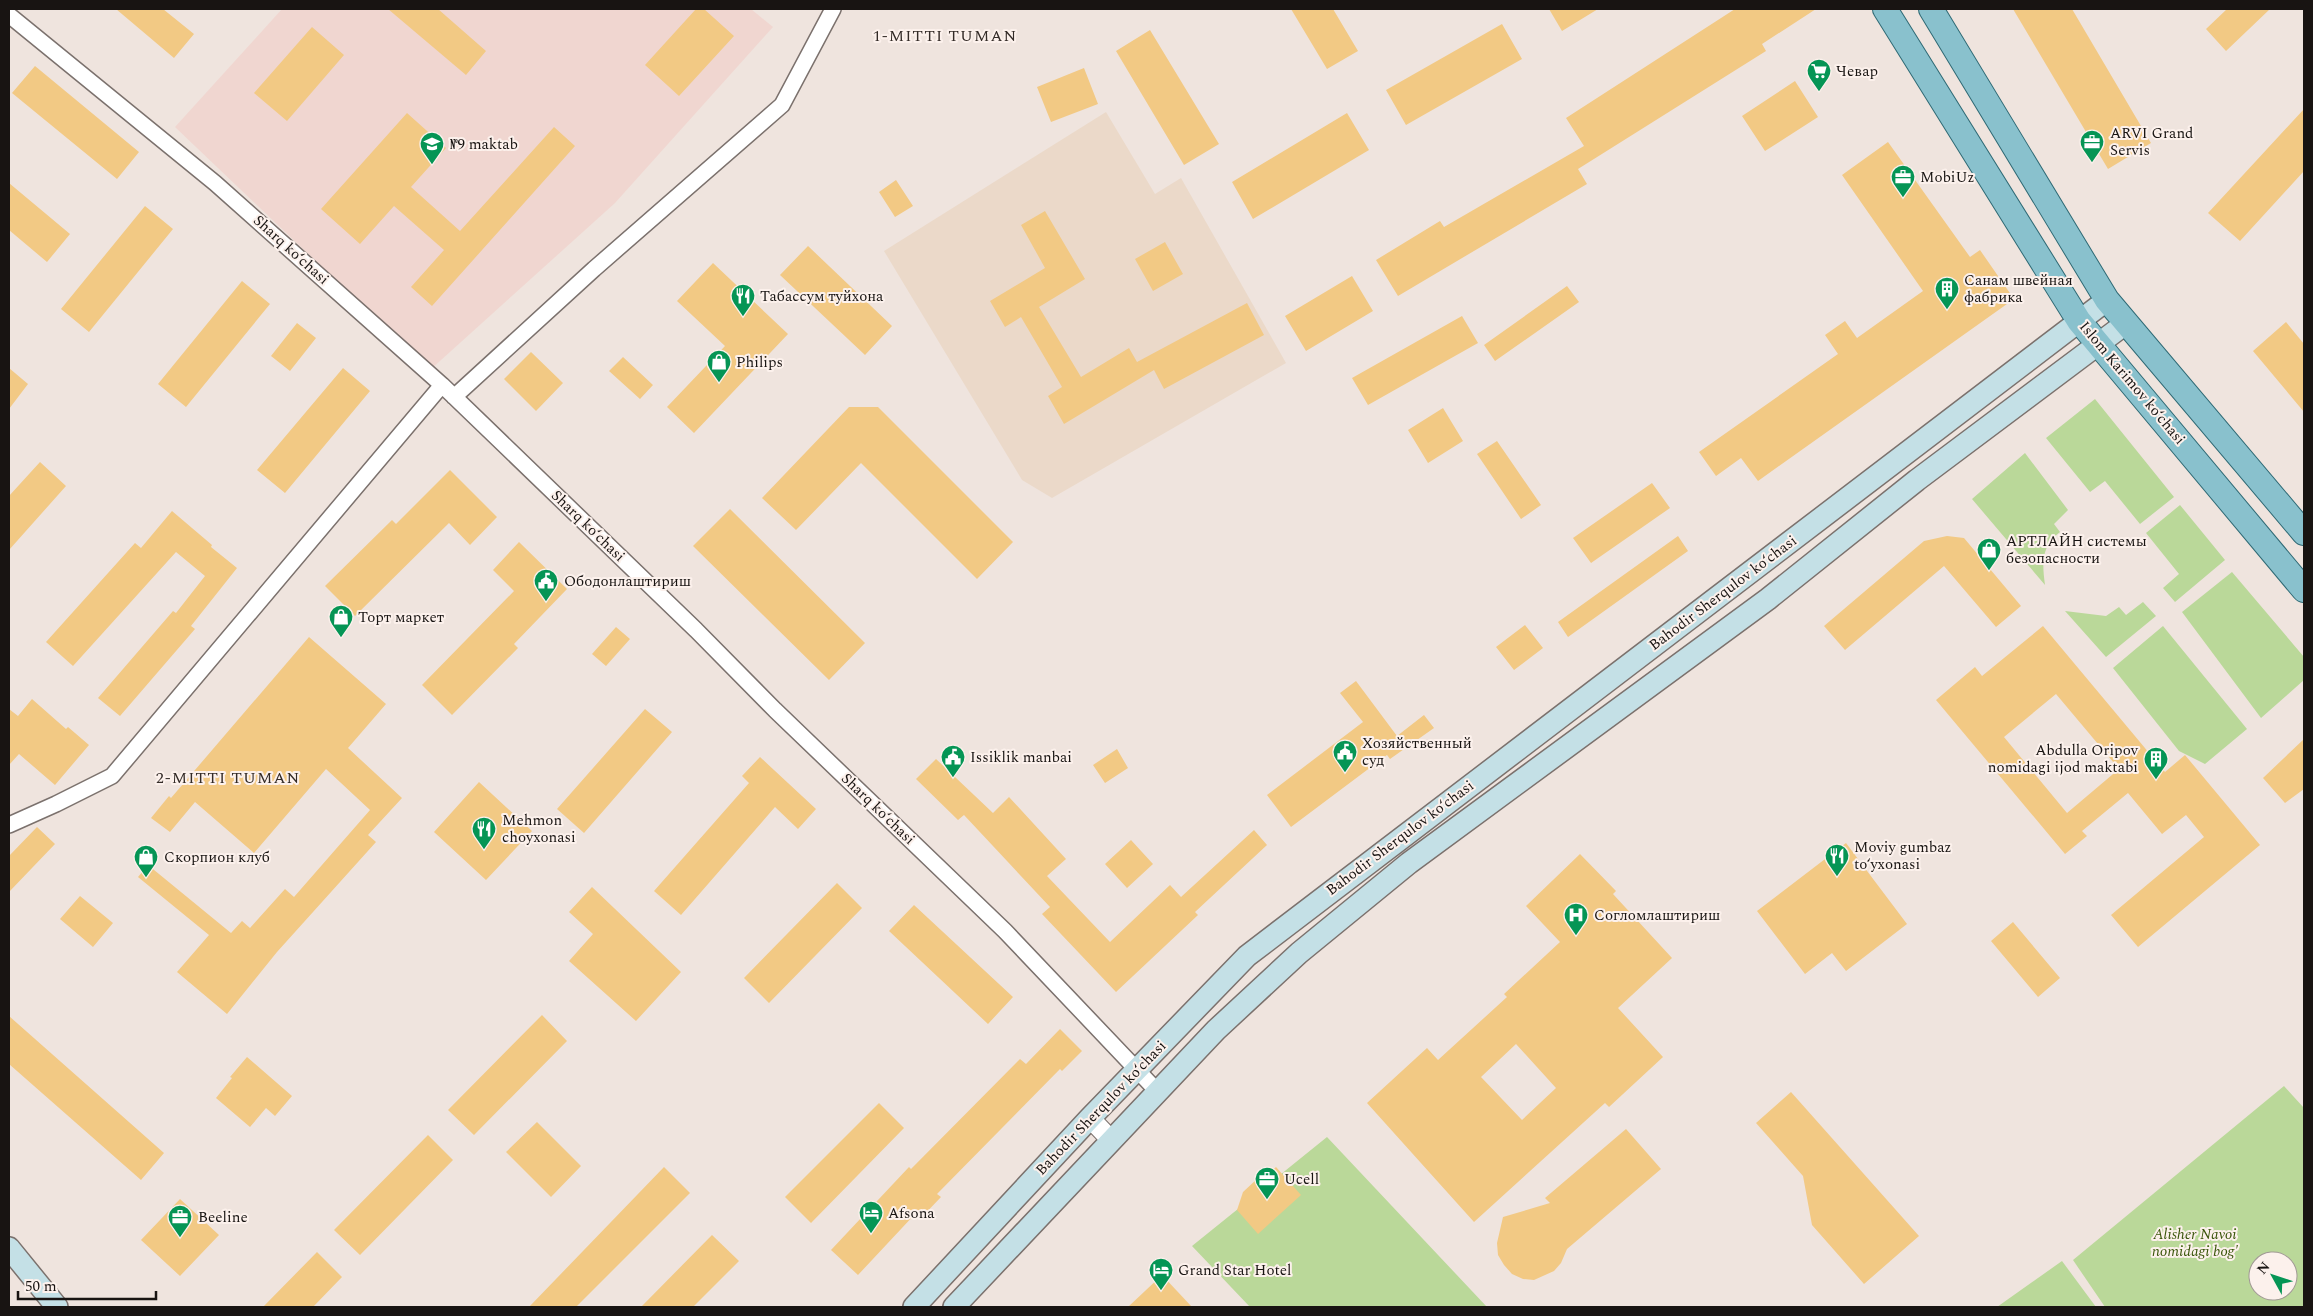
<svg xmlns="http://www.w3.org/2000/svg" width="2313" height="1316" font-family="Spectral,serif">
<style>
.education{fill:#f0d6d0}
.medical{fill:#ebd9c9}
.green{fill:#bad899;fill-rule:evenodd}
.building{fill:#f2c984;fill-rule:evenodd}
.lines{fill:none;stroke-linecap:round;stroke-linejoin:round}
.minor-casing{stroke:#7b716d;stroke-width:18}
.tertiary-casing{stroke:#7b716d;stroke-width:21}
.secondary-casing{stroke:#7b716d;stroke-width:24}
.primary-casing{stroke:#2f6a75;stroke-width:26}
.minor{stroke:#fff;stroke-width:15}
.tertiary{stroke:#fff;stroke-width:19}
.secondary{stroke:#c4e0e6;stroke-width:21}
.primary{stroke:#89c1cd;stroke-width:24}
.labels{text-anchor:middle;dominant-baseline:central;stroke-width:4;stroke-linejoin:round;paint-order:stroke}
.poi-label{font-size:15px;fill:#181412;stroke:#fcf1ec;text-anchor:start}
.street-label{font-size:15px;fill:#181412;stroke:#fcf1ec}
.park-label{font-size:15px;font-style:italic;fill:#395509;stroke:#fcf1ec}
.neighbourhood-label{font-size:16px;letter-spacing:1px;fill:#332b27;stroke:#fcf1ec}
</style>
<rect width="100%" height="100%" fill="#efe4de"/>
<path class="education" d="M282,9H751L773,27L615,203L430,370L175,127Z"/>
<path class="medical" d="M1106,112L1155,194L1181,178L1286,363L1052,498L1022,480L884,251Z"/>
<path class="green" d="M2095,399L2174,497L2140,524L2105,481L2090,492L2046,438Z
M2025,453L2068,510L2054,524L2060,532C2041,547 2042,562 2045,585L1972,499Z
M2180,505L2225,560L2175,602L2163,588L2179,574L2146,533Z
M2232,572L2304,657V680L2261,718L2182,612Z
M2143,602L2156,616L2106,657L2065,611L2106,616L2119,607L2126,615Z
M2163,626L2247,729L2205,764L2179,751L2113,668Z
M2284,1086L2304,1108V1307H2105L2073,1260ZM2258,1261H2288V1291H2258Z
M1327,1137L1487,1307H1250L1192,1246Z
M2062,1261L2096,1307H1997Z"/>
<path class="building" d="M116,9H163L194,34L174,58Z
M388,9H438L486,51L466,75Z
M696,9H704L734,36L679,96L645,65Z
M1291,9H1333L1358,51L1327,69Z
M1549,9H1598L1562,31Z
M1735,9H1816L1762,44L1766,51L1578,169L1587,184L1398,296L1376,260L1440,221L1444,227L1584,146L1566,118Z
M2013,9H2072L2151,143L2108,169Z
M2227,9H2270L2226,51L2206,29Z
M1502,24L1522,59L1406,125L1386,90Z
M312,27L344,55L287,121L254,93Z
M1150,30L1219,144L1184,165L1116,51Z
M35,66L139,152L117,179L12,93Z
M1084,68L1098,104L1051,122L1037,87Z
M1795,81L1818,117L1765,151L1742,116Z
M2304,109V171L2240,241L2208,213Z
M407,113L446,148L411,187L460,231L554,127L575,146L432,306L411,287L444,250L394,206L360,244L321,209Z
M1347,113L1369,150L1253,219L1232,182Z
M1888,142L1970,257L1980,250L2014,299L1758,481L1741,458L1716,476L1699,452L1838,354L1825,335L1845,321L1857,338L1923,291L1842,175Z
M896,180L913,206L895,217L879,192Z
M9,183L70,234L47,262L9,230Z
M145,206L173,229L89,332L61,309Z
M1045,211L1085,279L1039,307L1081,377L1129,348L1137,362L1247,303L1264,335L1164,389L1154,370L1064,424L1048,396L1062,387L1021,317L1005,327L990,301L1045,268L1021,225Z
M1165,242L1183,274L1153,291L1135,259Z
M808,246L892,326L865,355L780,275Z
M713,263L788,334L694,433L667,407L725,346L677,301Z
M1352,276L1373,311L1306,351L1285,316Z
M242,281L270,304L186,407L158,384Z
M1567,286L1579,302L1495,361L1484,345Z
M1462,316L1478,343L1368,405L1352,378Z
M2286,322L2304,344V412L2253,351Z
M297,323L316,338L290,371L271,356Z
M531,352L563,383L536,411L504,379Z
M623,357L653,385L640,399L609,371Z
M9,368L28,384L9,409Z
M343,368L370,391L285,493L257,470Z
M849,407H878L1013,542L977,579L861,463L796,530L762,498Z
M1443,408L1463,441L1428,463L1408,430Z
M1497,441L1541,505L1521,519L1477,454Z
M40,462L66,486L9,550V496Z
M450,470L497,517L470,545L449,523L355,616L325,586L392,520L396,524Z
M1652,483L1670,508L1591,563L1573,538Z
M730,509L865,643L829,680L693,546Z
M172,511L212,545L211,547L237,568L191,626L195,629L120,716L98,698L173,611L176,613L205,576L176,552L73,666L46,642L135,543L141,548Z
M1678,536L1688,551L1568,637L1558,622Z
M1947,536L1964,538L2021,606L1996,627L1944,566L1845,650L1824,626L1924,541Z
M519,542L567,589L514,644L518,648L452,715L422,685L514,591L493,570Z
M1525,625L1543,648L1514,670L1496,647Z
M2043,626L2165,772L2185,755L2260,845L2138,947L2111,915L2204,837L2186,815L2162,834L2128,793L2082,831L2087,836L2065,854L1936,700L1975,667L1982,676ZM2056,694L2119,769L2067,813L2004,737Z
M616,627L630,639L606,666L592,654Z
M309,637L386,704L348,748L402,798L368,835L376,842L277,952L227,1014L177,972L209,935L138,877L148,865L231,933L242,921L250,928L285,889L294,897L370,810L326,769L254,853L195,802L170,832L151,818L169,796L171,798Z
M1356,681L1397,736L1424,715L1434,728L1390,759L1387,755L1291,827L1267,795L1363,722L1340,693Z
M32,699L66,729L68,727L89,745L55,785L19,754L9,765V709L18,716Z
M645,709L672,732L584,833L557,809Z
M2304,739V789L2285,803L2263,778Z
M1117,749L1128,768L1105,783L1093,765Z
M760,757L816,809L798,829L775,807L681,915L654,891L749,783L742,776Z
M936,759L993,813L1009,797L1066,859L1047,876L1110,942L1170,885L1181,897L1254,830L1267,845L1195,912L1198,915L1116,992L1042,914L1050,907L964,815L958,820L916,779Z
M479,782L532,831L486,880L434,832Z
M37,827L55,844L9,892V856Z
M1131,840L1153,864L1127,888L1105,864Z
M1846,843L1907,924L1846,971L1832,953L1805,974L1757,911Z
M1580,854L1616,891L1613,894L1672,958L1618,1008L1663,1057L1609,1107L1605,1103L1474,1222L1367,1103L1427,1048L1438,1060L1507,997L1504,994L1560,942L1526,906ZM1516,1044L1556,1088L1522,1120L1481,1077Z
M837,883L862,908L769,1003L744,978Z
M592,887L681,972L636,1021L569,961L593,934L569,912Z
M80,896L113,923L93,947L60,919Z
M914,905L1013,997L988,1024L889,931Z
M2013,922L2060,978L2038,997L1991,941Z
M542,1015L567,1041L474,1135L448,1110Z
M9,1016L164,1153L141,1180L9,1064Z
M1060,1029L1082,1051L1062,1071L1060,1069L937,1194L941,1197L921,1218L916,1213L858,1275L831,1250L909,1167L911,1169L1020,1059L1026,1064Z
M247,1057L292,1096L275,1116L266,1108L250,1127L216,1098L232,1078L230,1077Z
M1791,1092L1919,1236L1864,1284L1812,1225L1803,1176L1756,1123Z
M879,1103L904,1128L811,1223L785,1197Z
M537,1122L581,1166L551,1197L506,1152Z
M1626,1129L1661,1169L1567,1249L1561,1263L1554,1271L1534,1280L1523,1279L1512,1274L1504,1265L1498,1255L1497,1243L1503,1217L1550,1203L1545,1198Z
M428,1135L453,1160L360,1255L334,1230Z
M664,1167L690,1193L576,1307H529Z
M1276,1167L1301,1195L1258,1234L1237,1210L1243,1192L1257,1179L1260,1182Z
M180,1199L219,1235L180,1276L141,1240Z
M712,1235L739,1261L693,1307H641Z
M317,1252L342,1277L313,1307H263Z
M1162,1275L1192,1307H1128Z"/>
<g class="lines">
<defs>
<path id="minor" d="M9,15L215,183L442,385L696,630L775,710L1005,931L1157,1091
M454,397L594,269L782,105L833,9
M9,825L56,804L112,776L442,385"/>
<path id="tertiary" d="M1090,1118L1111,1140"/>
<path id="secondary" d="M9,1248L57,1307
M914,1307L1090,1118L1247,956L2107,300
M954,1307L1216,1030L1299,953L1409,863L1768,599L1917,480L2125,324"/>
<path id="primary" d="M1885,9L2079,321L2304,590
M1931,9L2107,300L2304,533"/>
</defs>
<use href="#minor" class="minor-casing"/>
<use href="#tertiary" class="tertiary-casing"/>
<use href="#secondary" class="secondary-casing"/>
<use href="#primary" class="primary-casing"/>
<use href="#minor" class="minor"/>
<use href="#tertiary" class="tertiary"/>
<use href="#secondary" class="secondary"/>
<use href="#primary" class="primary"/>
</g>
<defs>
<symbol id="supermarket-pin" viewBox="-11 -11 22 30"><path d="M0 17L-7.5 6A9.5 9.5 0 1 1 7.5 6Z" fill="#059555" stroke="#fcf1ec"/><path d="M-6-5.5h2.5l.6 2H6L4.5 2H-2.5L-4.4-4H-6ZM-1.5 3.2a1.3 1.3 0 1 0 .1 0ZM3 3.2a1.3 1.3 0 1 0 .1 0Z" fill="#fff"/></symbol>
<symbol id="office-pin" viewBox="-11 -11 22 30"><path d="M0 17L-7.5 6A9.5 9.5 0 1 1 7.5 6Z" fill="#059555" stroke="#fcf1ec"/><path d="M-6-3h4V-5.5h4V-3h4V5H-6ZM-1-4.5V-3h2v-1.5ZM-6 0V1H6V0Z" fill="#fff"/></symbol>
<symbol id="school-pin" viewBox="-11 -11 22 30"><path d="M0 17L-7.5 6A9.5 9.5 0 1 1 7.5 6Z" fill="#059555" stroke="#fcf1ec"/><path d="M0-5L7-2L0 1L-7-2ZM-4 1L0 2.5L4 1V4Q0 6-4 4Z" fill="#fff"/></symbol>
<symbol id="building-pin" viewBox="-11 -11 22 30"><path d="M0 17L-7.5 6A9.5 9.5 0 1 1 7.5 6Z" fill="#059555" stroke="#fcf1ec"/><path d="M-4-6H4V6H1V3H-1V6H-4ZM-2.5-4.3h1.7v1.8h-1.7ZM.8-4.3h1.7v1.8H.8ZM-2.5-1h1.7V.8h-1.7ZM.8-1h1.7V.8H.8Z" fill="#fff"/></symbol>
<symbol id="restaurant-pin" viewBox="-11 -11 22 30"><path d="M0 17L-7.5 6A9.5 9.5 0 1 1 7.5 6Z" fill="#059555" stroke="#fcf1ec"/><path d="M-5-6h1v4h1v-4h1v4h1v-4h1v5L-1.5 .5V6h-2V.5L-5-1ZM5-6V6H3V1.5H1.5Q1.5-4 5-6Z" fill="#fff"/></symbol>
<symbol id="shop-pin" viewBox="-11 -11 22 30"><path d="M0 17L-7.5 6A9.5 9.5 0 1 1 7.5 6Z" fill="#059555" stroke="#fcf1ec"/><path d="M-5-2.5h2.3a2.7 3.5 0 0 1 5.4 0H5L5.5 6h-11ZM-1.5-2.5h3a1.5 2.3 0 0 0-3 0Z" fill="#fff"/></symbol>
<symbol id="civic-pin" viewBox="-11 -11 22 30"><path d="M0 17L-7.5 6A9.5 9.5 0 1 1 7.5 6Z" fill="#059555" stroke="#fcf1ec"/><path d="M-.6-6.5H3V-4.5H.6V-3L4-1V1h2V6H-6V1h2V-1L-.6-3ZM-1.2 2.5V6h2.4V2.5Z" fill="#fff"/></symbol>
<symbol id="hospital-pin" viewBox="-11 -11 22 30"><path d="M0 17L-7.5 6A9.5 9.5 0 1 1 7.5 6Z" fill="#059555" stroke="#fcf1ec"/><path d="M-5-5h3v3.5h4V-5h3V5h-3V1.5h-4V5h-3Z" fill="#fff"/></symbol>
<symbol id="hotel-pin" viewBox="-11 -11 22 30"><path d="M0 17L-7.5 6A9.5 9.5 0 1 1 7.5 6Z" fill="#059555" stroke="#fcf1ec"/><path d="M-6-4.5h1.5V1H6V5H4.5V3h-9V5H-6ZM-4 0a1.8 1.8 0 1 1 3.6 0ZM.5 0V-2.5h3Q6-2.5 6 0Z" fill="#fff"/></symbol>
</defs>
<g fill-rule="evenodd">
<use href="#supermarket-pin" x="1805" y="57" width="28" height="38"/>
<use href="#office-pin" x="2078" y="128" width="28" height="38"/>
<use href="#school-pin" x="418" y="130" width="28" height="38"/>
<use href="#office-pin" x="1889" y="163" width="28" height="38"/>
<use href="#building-pin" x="1933" y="275" width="28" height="38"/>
<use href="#restaurant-pin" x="729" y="282" width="28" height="38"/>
<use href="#shop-pin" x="705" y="348" width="28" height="38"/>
<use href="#shop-pin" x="1975" y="536" width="28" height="38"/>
<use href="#civic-pin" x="532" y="567" width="28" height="38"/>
<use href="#shop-pin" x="327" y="603" width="28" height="38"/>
<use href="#civic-pin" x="1331" y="738" width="28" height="38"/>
<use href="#civic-pin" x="939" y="743" width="28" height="38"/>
<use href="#building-pin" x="2142" y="745" width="28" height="38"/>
<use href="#restaurant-pin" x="470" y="815" width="28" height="38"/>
<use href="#restaurant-pin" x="1823" y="842" width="28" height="38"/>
<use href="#shop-pin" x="132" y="843" width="28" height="38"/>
<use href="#hospital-pin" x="1562" y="901" width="28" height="38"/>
<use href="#office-pin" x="1253" y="1165" width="28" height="38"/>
<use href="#hotel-pin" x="857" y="1199" width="28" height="38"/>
<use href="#office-pin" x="166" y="1203" width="28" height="38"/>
<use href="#hotel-pin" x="1147" y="1256" width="28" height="38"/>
</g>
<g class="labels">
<g class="poi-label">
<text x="1836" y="71">Чевар</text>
<text x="2110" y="133">ARVI Grand<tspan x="2110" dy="17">Servis</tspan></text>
<text x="450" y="144">№9 maktab</text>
<text x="1920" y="177">MobiUz</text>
<text x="1964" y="280">Санам швейная<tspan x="1964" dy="17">фабрика</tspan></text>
<text x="760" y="296">Табассум туйхона</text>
<text x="736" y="362">Philips</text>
<text x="2006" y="541">АРТЛАЙН системы<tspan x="2006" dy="17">безопасности</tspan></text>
<text x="564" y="581">Ободонлаштириш</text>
<text x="358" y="617">Торт маркет</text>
<text x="1362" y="743">Хозяйственный<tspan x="1362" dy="17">суд</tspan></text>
<text x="2138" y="750" text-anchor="end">Abdulla Oripov<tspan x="2138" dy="17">nomidagi ijod maktabi</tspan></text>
<text x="970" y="757">Issiklik manbai</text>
<text x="502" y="820">Mehmon<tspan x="502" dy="17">choyxonasi</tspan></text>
<text x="1854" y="847">Moviy gumbaz<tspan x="1854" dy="17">to‘yxonasi</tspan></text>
<text x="164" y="857">Скорпион клуб</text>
<text x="1594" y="915">Согломлаштириш</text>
<text x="1284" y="1179">Ucell</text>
<text x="888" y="1213">Afsona</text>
<text x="198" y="1217">Beeline</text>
<text x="1178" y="1270">Grand Star Hotel</text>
</g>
<g class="street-label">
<text transform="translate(291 250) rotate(42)">Sharq ko‘chasi</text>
<text transform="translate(2132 383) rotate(50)">Islom Karimov ko‘chasi</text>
<text transform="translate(588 526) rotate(44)">Sharq ko‘chasi</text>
<text transform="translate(1723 593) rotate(-37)">Bahodir Sherqulov ko‘chasi</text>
<text transform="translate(878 809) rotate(44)">Sharq ko‘chasi</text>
<text transform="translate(1400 838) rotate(-37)">Bahodir Sherqulov ko‘chasi</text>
<text transform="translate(1101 1108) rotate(-46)">Bahodir Sherqulov ko‘chasi</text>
</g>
<g class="park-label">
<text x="2195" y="1234">Alisher Navoi<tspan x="2195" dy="17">nomidagi bog'</tspan></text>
</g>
<g class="neighbourhood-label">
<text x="945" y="36">1-MITTI TUMAN</text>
<text x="228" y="778">2-MITTI TUMAN</text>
</g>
</g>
<rect width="2313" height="1316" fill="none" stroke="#181412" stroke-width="20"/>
<g transform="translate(2273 1276) rotate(310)"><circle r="24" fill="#fcf1ec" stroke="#a19995"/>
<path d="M0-4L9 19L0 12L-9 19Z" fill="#059555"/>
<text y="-8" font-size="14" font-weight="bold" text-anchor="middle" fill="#181412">N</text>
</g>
<path d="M18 1291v8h138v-8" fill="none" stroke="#181412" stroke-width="2.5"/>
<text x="25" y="1291" font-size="15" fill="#181412" stroke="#fcf1ec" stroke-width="4" paint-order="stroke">50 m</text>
</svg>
